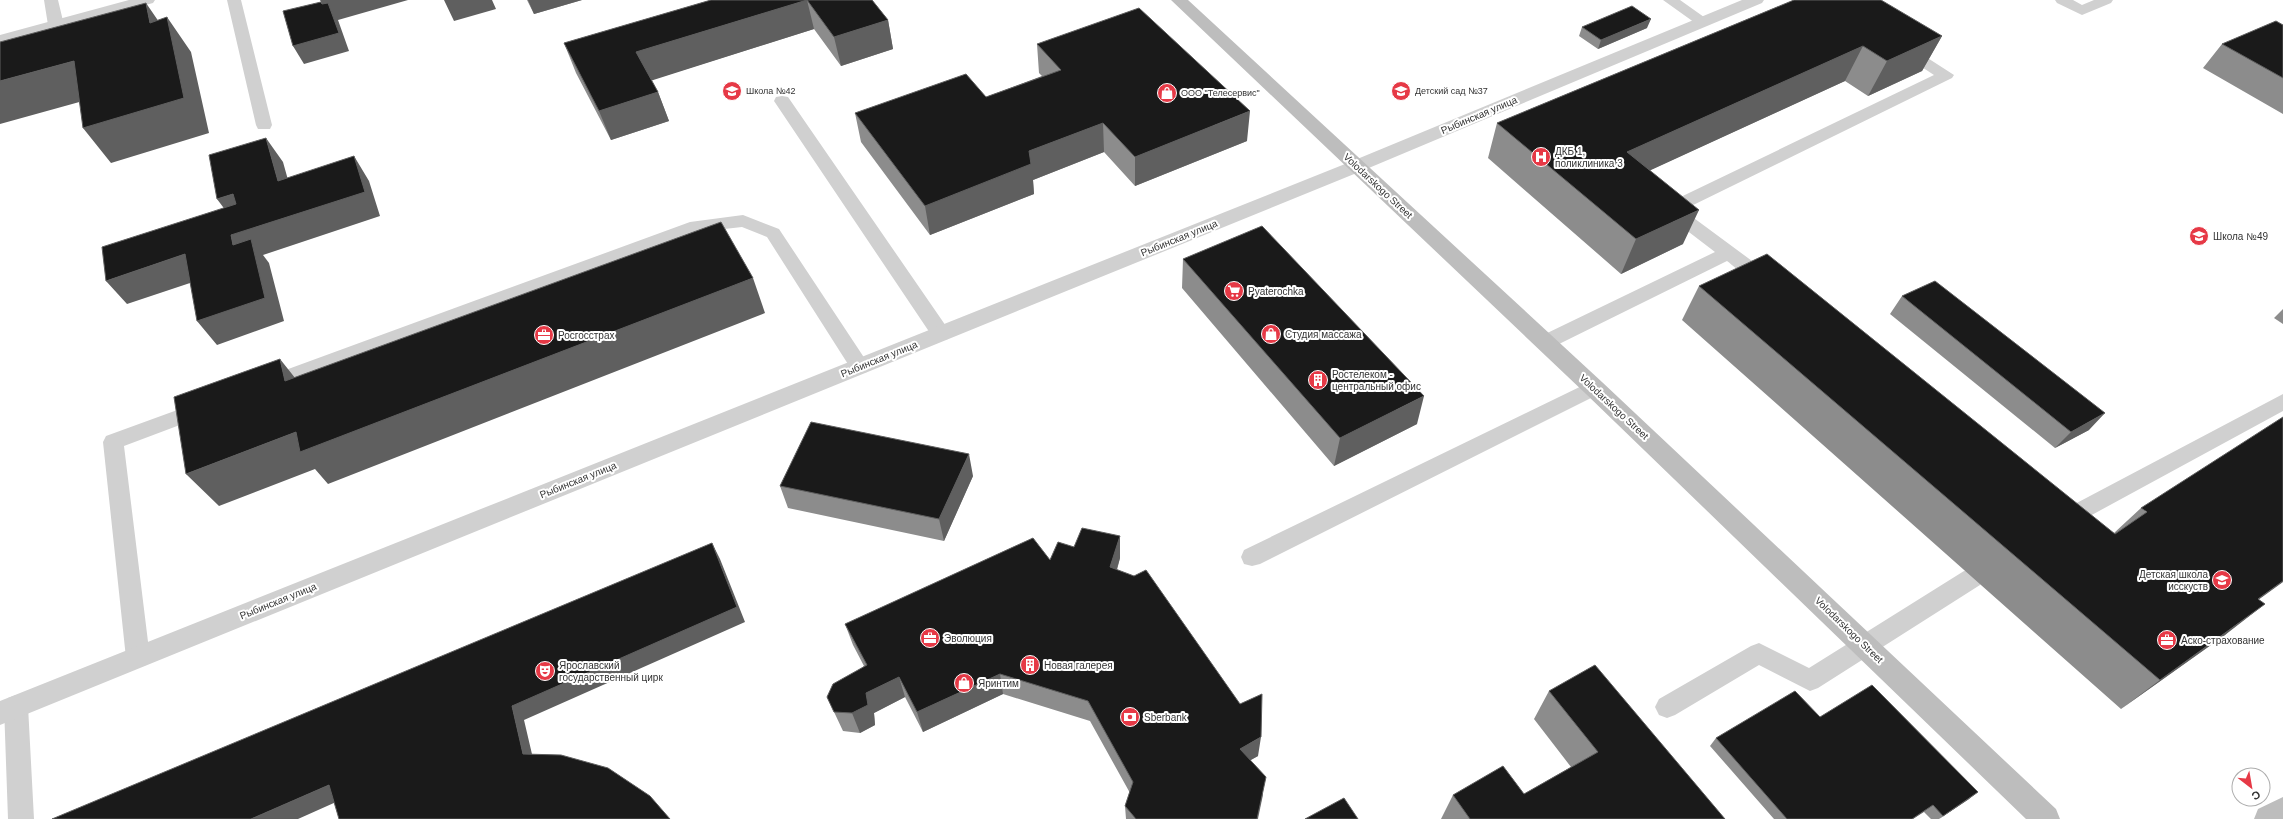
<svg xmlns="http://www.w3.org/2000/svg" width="2283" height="819" font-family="Arial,sans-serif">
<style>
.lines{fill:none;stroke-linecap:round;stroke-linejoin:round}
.lane{fill:#d0d0d0;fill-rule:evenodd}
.street{fill:#d0d0d0;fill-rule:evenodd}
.secondary{fill:#bdbdbd;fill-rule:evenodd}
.wall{fill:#8c8c8c}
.shaded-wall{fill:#5f5f5f}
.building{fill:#1a1a1a;stroke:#5f5f5f}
.labels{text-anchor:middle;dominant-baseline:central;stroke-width:4;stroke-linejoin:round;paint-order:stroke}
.far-poi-label{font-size:9px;fill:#333;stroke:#fff;text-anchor:start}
.street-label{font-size:10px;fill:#333;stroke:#fff}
.poi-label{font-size:10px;fill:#333;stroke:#fff;text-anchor:start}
</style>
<rect width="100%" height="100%" fill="#fff"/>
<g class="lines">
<path class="lane" d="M44,0H58L64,25L61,28H51L48,25Z
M227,0H241L272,125L270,129H258L256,125Z
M1663,0H1680L1711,22L1708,25H1698Z
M2055,0H2073L2082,5L2094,0H2113L2111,3L2082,15L2057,3Z
M1904,44L1909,46L1954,75L1952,78L1683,210L1771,275L1774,280L1771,285C1756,289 1739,270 1727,261L1553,347L1546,349L1539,347L1536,342L1539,337L1715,252L1664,213L1661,209L1664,205L1934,75L1899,52L1896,49L1899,46Z
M782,96L788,97L948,329L951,334L948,339L941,341L934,339L774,101L776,97Z
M743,215L779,229L867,362L870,367L867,372L860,374L853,372L767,237L742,227L698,232L275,389L268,392L261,389L258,384L261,379L690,222Z
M1594,380L1601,383L1604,388L1601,393L1260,564L1252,566L1244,564L1241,557L1244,550Z
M2283,394V411L2077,523C2065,527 2057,522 2051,511L2054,505L2062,502L2071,506Z
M202,401L209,404L212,409L209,414L124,446L150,658L146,665L138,668L130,665L126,658L103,442L106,436Z
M1972,568L1980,571L1983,578L1980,585L1818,688L1810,691L1759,665L1675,715L1667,718L1659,715L1655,707L1659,699L1751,646L1759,643L1809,668L1964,571Z
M16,695L24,698L28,706L34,819H8L4,706L8,698Z"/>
<path class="street" d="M129,0H155L153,3L0,45V35Z
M1742,0H1764L1762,3L1364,170L0,725V701L1350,162Z"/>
<path class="secondary" d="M1171,0H1188L1602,382L2056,809L2060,819H2026L1586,394Z
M2283,797V819H2254L2258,809Z"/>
</g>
<path class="wall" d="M527,0H582L534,14Z
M711,0H872L888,20L893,49L841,66L814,29L651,80L658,92L669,121L611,140L576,73L564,43Z
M1794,0L1942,36L1922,71L1868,96L1845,81L1650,170L1683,244L1621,274L1488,158L1497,123Z
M2283,25V114L2203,68L2222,44Z
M1582,27L1647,28L1598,49L1579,36Z
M1037,44L1247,141L1135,186L1104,152L1033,180L1034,194L930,235L861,142L855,113L986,97L1042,76L1039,73Z
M1183,259L1417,424L1334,466L1182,288Z
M1699,286L2114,533L2141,508L2259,600L2225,635L2121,709L1682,320Z
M1902,296L2089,430L2055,448L1890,314Z
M2283,309V324L2274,318Z
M973,476L944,541L788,508L780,486Z
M1120,536V558L1117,570L1258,756L1250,760L1263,795L1258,819H1126L1125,806L1130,793L1090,721L1003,694L923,732L905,697L874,713L875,725L860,733L843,731L827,697L864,666L853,645L845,624L1050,560L1074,547Z
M1549,691L1725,819H1441L1453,795L1524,794L1571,767L1534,719Z
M1820,717L1969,799L1939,819H1931L1924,812L1913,819H1774L1710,746L1716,738Z"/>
<path class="shaded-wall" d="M320,0H408L338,20L349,51L304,64L293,46L332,22Z
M444,0H492L496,9L454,21Z
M528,0H582L534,14Z
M807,0L814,29L647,82L636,52Z
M146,3L170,38L150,23Z
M167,17L191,52L209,133L111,163L83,128Z
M1651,19L1647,28L1598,49L1601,40Z
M888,20L893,49L841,66L834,37Z
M1942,36L1922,71L1868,96L1887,61Z
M1863,46L1845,81L1614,187L1627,152Z
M74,61L101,96L0,124V81Z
M658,92L669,121L611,140L599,111Z
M1250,111L1247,141L1135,186V157Z
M1103,123L1104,152L1033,180L1034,194L930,235L925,206L1029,151Z
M266,138L283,162L295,205L278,181Z
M354,156L369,181L380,216L263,255L269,263L284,321L217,345L197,321L233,245L231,235Z
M233,194L251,218L235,223L217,199Z
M1699,210L1683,244L1621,274L1636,239Z
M185,254L205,278L127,304L106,281Z
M753,278L765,313L328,484L315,469L219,506L186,474L296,432Z
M280,359L307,393L285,381Z
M1424,396L1417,424L1334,466L1340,438Z
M2105,413L2089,430L2055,448L2071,432Z
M969,454L973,476L944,541L939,519Z
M1120,536V558L1111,589L1110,567Z
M712,543L720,559L745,622L524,720L535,767L523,754L512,706Z
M2283,581V582L2218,629L2258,599Z
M2265,604L2225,635L2121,709L2160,680Z
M1000,674L1003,694L923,732L917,712Z
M899,677L905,697L874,713L875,725L860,733L852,713L866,693Z
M1261,737L1258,756L1237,768L1240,749Z
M329,785L345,798L298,819H251Z
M1978,792L1969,799L1939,819L1943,816Z"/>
<path class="building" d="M711,0H872L888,20L834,37L807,0L636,52L658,92L599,111L564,43Z
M1794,0H1881L1942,36L1887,61L1863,46L1627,152L1699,210L1636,239L1497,123Z
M321,2L322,4L328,3L339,33L293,46L283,11Z
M146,3L150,23L167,17L184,98L83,128L74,61L0,81V42Z
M1632,6L1651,19L1601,40L1582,27Z
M1139,8L1250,111L1135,157L1103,123L1029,151L1031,164L925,206L855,113L966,74L986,97L1061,70L1037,44Z
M2276,21L2283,25V78L2222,44Z
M266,138L278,181L354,156L365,192L231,235L233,245L251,239L265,298L197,321L185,254L106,281L102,247L236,204L233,194L217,199L209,155Z
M721,222L753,278L300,452L296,432L186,474L174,397L280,359L285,381Z
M1262,226L1424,396L1340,438L1183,259Z
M1767,254L2115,534L2147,512L2141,508L2283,417V581L2258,599L2265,604L2160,680L1699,286Z
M1935,281L2105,413L2071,432L1902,296Z
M811,422L969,454L939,519L780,486Z
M1082,528L1120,536L1110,567L1134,576L1146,570L1240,704L1262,694L1261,737L1240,749L1266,777L1257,819H1136L1125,806L1133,782L1088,701L1000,674L917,712L899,677L866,693L868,705L852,713L834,712L827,697L833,684L867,665L845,624L1033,538L1050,560L1058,542L1074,547Z
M712,543L737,607L512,706L523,754L561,755L608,768L650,796L670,819H339L329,785L251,819H52Z
M1595,665L1725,819H1470L1453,795L1503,766L1524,794L1598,752L1549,691Z
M1872,685L1978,792L1943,816L1933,805L1912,819H1787L1716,738L1795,691L1820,717Z
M1344,798L1358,819H1305Z"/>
<defs>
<symbol id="school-disc" viewBox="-11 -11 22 22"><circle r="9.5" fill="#e63946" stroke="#fff"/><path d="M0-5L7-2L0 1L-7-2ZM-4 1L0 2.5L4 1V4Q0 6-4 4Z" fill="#fff"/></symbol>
<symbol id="shop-disc" viewBox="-11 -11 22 22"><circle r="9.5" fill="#e63946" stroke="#fff"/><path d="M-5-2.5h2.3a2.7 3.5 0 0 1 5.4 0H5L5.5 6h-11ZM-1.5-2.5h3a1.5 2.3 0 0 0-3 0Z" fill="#fff"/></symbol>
<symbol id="hospital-disc" viewBox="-11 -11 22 22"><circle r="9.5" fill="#e63946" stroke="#fff"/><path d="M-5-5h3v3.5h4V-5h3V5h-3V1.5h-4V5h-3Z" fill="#fff"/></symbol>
<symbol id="supermarket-disc" viewBox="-11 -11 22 22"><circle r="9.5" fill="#e63946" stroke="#fff"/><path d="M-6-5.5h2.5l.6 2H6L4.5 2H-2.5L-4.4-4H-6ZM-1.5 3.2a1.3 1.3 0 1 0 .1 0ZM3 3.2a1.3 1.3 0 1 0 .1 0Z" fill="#fff"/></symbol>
<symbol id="office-disc" viewBox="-11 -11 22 22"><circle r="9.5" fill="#e63946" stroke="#fff"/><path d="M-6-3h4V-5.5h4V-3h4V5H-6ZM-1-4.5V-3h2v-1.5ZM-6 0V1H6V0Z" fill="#fff"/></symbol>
<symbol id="building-disc" viewBox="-11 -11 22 22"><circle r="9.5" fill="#e63946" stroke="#fff"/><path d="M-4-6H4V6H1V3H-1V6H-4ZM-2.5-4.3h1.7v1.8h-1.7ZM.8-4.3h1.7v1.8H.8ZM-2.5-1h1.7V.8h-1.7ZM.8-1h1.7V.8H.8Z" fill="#fff"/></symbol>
<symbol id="theatre-disc" viewBox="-11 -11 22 22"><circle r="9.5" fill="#e63946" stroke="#fff"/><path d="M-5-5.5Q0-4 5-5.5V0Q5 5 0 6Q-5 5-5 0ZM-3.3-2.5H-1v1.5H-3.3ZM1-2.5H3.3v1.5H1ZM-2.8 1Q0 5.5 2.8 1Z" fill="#fff"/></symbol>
<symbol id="bank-disc" viewBox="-11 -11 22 22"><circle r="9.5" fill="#e63946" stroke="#fff"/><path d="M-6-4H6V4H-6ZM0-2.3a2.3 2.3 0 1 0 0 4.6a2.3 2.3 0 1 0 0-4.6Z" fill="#fff"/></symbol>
</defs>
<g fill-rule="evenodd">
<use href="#school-disc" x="721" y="80" width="22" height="22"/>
<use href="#school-disc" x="1390" y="80" width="22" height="22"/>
<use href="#shop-disc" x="1156" y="82" width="22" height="22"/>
<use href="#hospital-disc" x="1530" y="146" width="22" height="22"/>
<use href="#school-disc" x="2188" y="225" width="22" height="22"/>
<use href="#supermarket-disc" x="1223" y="280" width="22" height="22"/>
<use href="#shop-disc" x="1260" y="323" width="22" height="22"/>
<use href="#office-disc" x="533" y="324" width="22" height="22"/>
<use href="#building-disc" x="1307" y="369" width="22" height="22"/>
<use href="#school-disc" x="2211" y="569" width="22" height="22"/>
<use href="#office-disc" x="919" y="627" width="22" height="22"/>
<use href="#office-disc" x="2156" y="629" width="22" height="22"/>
<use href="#building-disc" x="1019" y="654" width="22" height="22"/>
<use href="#theatre-disc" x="534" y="660" width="22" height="22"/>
<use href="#shop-disc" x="953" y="672" width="22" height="22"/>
<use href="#bank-disc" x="1119" y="706" width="22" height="22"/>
</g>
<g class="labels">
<g class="far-poi-label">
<text x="746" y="91">Школа №42</text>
<text x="1415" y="91">Детский сад №37</text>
<text x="1181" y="93">ООО "Телесервис"</text>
</g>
<g class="street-label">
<text transform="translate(1479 115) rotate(-23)">Рыбинская улица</text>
<text transform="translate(1378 186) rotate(43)">Volodarskogo Street</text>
<text transform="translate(1179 238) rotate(-22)">Рыбинская улица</text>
<text transform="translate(879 359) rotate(-22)">Рыбинская улица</text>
<text transform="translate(1614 407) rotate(43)">Volodarskogo Street</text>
<text transform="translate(578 480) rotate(-22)">Рыбинская улица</text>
<text transform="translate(278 601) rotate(-22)">Рыбинская улица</text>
<text transform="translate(1849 630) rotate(44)">Volodarskogo Street</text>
</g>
<g class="poi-label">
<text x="1555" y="151">ДКБ 1,<tspan x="1555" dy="12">поликлиника 3</tspan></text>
<text x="2213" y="236">Школа №49</text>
<text x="1248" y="291">Pyaterochka</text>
<text x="1285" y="334">Студия массажа</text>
<text x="558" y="335">Росгосстрах</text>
<text x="1332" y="374">Ростелеком -<tspan x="1332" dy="12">центральный офис</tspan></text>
<text x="2208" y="574" text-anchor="end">Детская школа<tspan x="2208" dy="12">исскуств</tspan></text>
<text x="944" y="638">Эволюция</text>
<text x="2181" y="640">Аско-страхование</text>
<text x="559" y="665">Ярославский<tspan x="559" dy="12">государственный цирк</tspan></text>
<text x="1044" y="665">Новая галерея</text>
<text x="978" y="683">Яринтим</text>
<text x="1144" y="717">Sberbank</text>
</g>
</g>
<g transform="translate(2251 787) rotate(149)"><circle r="19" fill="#ffffff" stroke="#adadad"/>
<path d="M0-3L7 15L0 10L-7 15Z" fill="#e63946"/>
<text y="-6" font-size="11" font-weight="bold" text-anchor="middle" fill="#333333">С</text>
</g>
</svg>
